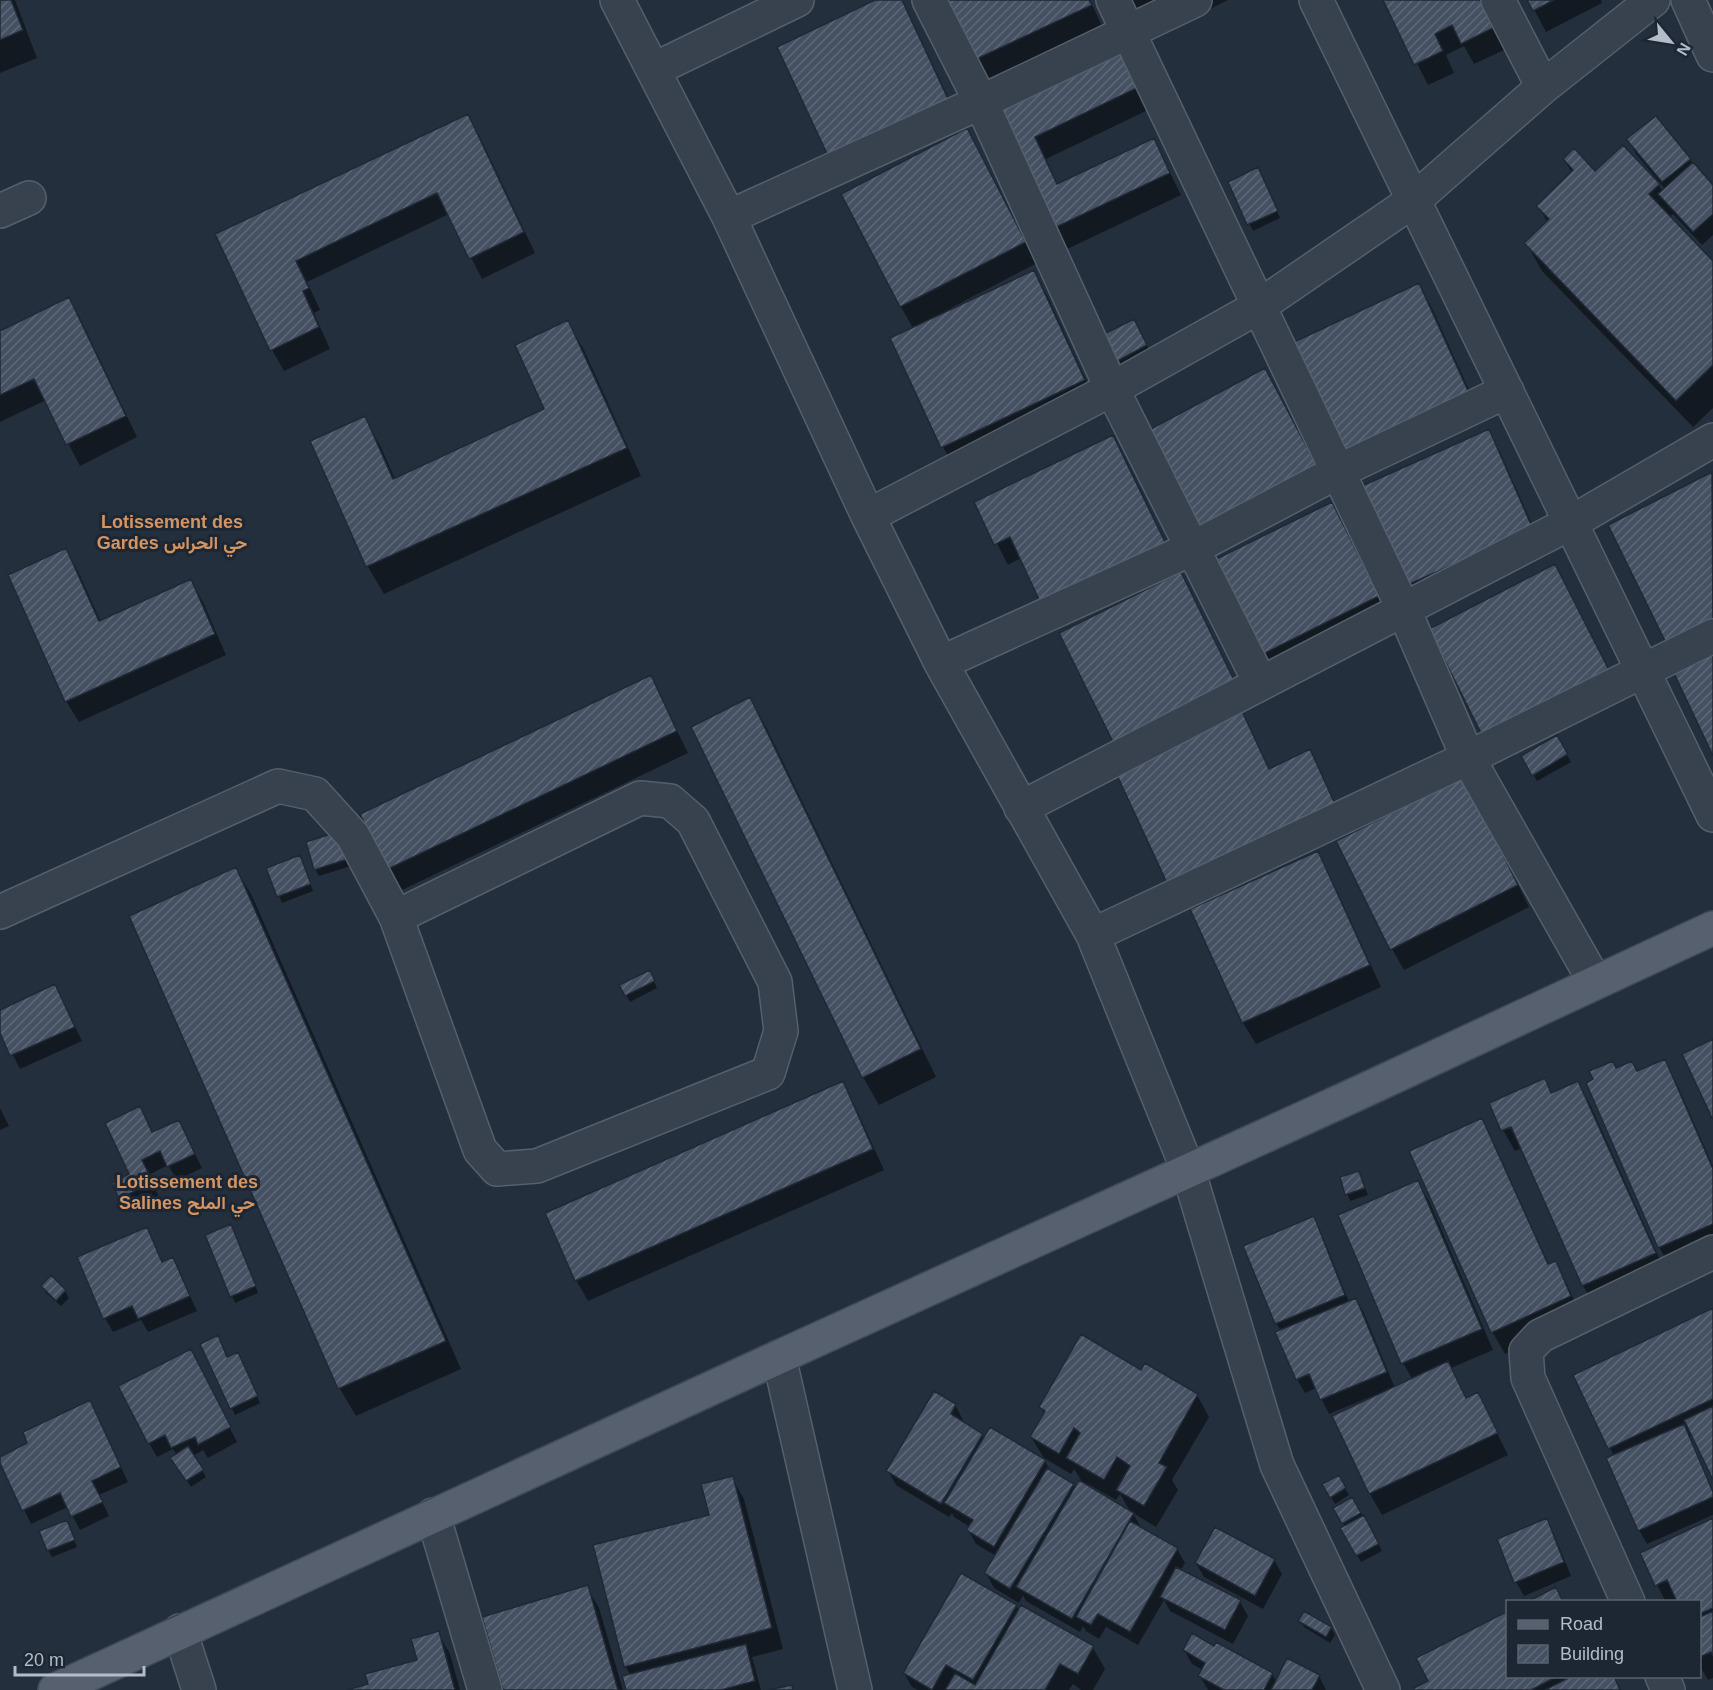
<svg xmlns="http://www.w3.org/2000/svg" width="1713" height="1690" font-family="Helvetica,Vazirmatn,sans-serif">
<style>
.shadow{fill:#0007;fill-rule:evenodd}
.building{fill:url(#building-hatch);stroke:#1f2835;stroke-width:1.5}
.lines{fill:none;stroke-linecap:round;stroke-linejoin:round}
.minor-casing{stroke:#565f6c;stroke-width:36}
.major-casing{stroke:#414a57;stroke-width:36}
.minor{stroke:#38414e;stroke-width:33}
.major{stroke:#56606e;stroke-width:33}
.labels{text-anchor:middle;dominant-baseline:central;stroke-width:6;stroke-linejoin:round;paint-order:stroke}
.neighbourhood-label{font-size:18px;font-weight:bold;fill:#d59563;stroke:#1d2633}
</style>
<defs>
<pattern id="building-hatch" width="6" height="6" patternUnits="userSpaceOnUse" patternTransform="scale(1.5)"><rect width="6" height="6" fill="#455162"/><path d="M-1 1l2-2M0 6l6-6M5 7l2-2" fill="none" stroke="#5d6877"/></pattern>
</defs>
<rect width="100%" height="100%" fill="#242f3e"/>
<path class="shadow" d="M0,0H15L37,58L0,73Z
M879,0H902L960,122Z
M943,0H1090L1102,26L984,82Z
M1126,0H1157L1133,12Z
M1199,0H1228L1206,11Z
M1385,0H1480L1504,50L1474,64L1464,46L1446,55L1454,73L1428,85Z
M1529,0H1601L1602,3L1546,32Z
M1119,53L1148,110L1046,159L1058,185L1154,140L1181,195L1063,251L996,112Z
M468,116L480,137L535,253L482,279L449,214L307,282L320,310L314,313L330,349L284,371L272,350L217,235Z
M1628,140L1690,160L1713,187V235L1702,245L1673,214L1669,217L1713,263V408L1693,427L1542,271L1526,243L1548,223L1538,206L1572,173L1564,160L1595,173L1659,185L1663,192L1665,189L1636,154Z
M979,151L1037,263L951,308L953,310L1033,272L1046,293L1096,402L955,468L943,447L913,328L901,307Z
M1261,176L1280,218L1253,231L1230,183Z
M1419,285L1431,306L1480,414L1356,473Z
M69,299L81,320L137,437L80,466L46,400L0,422V333Z
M568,322L584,350L641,476L384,594L368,567L312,442L364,418L380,445L395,479L546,409Z
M1138,328L1150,352L1117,370L1113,363Z
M1488,431L1500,452L1544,551L1419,607L1407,586Z
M1113,437L1125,458L1177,566L1021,558L1008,565L976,503Z
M1712,474L1713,476V753Z
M1331,504L1390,618L1271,677L1259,656Z
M66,550L78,571L101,622L191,581L203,602L226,655L79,722L66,701Z
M1192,595L1246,704L1241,713L1270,770L1309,751L1346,825L1181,904Z
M650,677L688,753L400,891L362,815Z
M750,699L766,727L936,1077L879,1105L863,1077Z
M1557,737L1571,762L1537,781L1523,757Z
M1476,799L1529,907L1404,970L1392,949Z
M342,832L354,865L319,876L315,869Z
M1317,853L1329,874L1381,987L1256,1044L1243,1023L1192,910Z
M303,864L313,891L282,903L268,869Z
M236,869L252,896L461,1369L356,1416L340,1389L131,917Z
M653,979L657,988L630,1002L621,986Z
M55,986L82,1041L20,1069L0,1030V1012Z
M1664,1061L1676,1082L1713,1166V1250L1671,1268L1659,1247L1616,1070L1637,1072Z
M1544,1080L1552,1094L1577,1083L1590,1104L1667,1275L1596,1307L1583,1286L1522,1148L1515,1151L1503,1130Z
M842,1083L854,1104L884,1170L588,1301L576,1280L547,1214Z
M0,1108L9,1126L0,1130Z
M1481,1120L1493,1141L1549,1265L1555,1263L1567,1284L1582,1318L1505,1354L1493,1333L1411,1151Z
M153,1134L186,1136L202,1168L177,1180L168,1165L149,1175L159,1197L129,1212L121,1198Z
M1359,1173L1368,1195L1350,1201L1342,1178Z
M1418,1182L1430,1203L1493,1350L1451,1368L1467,1399L1477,1394L1508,1455L1382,1515L1370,1494L1334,1417L1376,1397L1375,1395L1329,1414L1316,1388L1305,1393L1297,1379L1281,1331L1276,1323L1313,1218L1321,1232L1349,1302L1356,1299L1364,1313L1395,1388L1413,1380L1403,1363Z
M147,1229L154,1242H152L164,1269L173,1259L197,1311L148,1332L141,1320L113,1332L105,1318Z
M234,1232L258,1293L235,1303L207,1236Z
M51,1278L65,1291L69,1298L61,1306L46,1293L43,1286Z
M1713,1310V1477L1693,1435L1689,1437L1713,1491V1515L1647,1544L1639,1530L1614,1456L1575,1376Z
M202,1344L228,1359L241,1361L260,1403L235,1415Z
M198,1365L237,1442L208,1458L203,1450L193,1456L206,1477L191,1487L176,1464L177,1455L173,1449L157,1457L149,1443Z
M1142,1372L1197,1395L1209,1417L1172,1480L1178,1490L1156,1527L1133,1513L1141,1528L1177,1549L1185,1563L1180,1571L1240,1602L1248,1616L1233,1644L1170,1611L1164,1600L1138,1645L1106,1627L1099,1639L1086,1631L1083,1626L1080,1632L1026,1601L1023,1595L1019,1603L994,1588L986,1573L996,1556L976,1544L968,1530L970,1527L954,1517L952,1513L949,1517L896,1485L888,1471L955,1405L963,1420L962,1422L982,1435L984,1439L1045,1461L1051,1472L1073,1485L1075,1489L1081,1480L1074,1469L1071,1474L1044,1458L1031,1437L1045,1414L1040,1407ZM1088,1484L1116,1500L1120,1494L1131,1513L1087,1487Z
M90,1402L128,1482L99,1495L109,1516L80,1530L68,1507L31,1524L0,1458L29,1444Z
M1338,1477L1349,1495L1335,1504L1324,1485Z
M732,1478L744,1499L783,1649L752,1657L761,1690H627L631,1676L625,1666Z
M1352,1499L1368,1523L1382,1551L1361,1562L1342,1528L1345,1527L1335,1509Z
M1713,1519V1678L1708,1680L1700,1666V1602H1666L1657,1585Z
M1546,1520L1554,1534L1571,1576L1524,1596L1516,1582Z
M70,1528L77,1547L52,1557L48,1550Z
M1274,1560L1282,1574L1263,1609L1204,1577L1196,1563Z
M587,1587L599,1608L623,1690H504Z
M1016,1606L1019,1611L1093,1648L1105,1669L1093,1690H1081L1073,1684L1069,1690H918L912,1687L904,1673Z
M1300,1621L1331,1628L1335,1635L1330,1643L1304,1627Z
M438,1633L450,1654L460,1690H353L370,1685L418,1661Z
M1214,1648L1272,1674L1277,1682L1319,1676L1326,1690H1208L1200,1676L1203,1670L1192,1664L1184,1650Z
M1508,1676H1613L1621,1690H1416Z"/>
<path class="building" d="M0,0H11L23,30L0,40Z
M875,0H902L949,101L829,158L777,47Z
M941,0H1089L1092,5L970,62Z
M1383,0H1480L1493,28L1461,44L1452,25L1435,34L1443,51L1414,65Z
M1527,0H1554L1533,11Z
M1120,51L1137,88L1035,137L1057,184L1154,138L1170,173L1050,230L994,111Z
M468,114L524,232L469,259L437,193L296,261L309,288L303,291L319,327L270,351L215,234Z
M1656,116L1691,159L1662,182L1626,139Z
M967,128L1026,242L900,307L841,194Z
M1623,145L1660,184L1649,194L1713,261V365L1676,401L1524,243L1549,219L1536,206L1573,170L1563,159L1574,148L1595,171Z
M1693,162L1713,185V214L1693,232L1658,194Z
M1258,167L1278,211L1247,225L1228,182Z
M1034,270L1085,380L941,448L890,338Z
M1419,283L1469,393L1342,452L1292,343Z
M69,297L126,416L66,445L34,379L0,395V331Z
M1134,319L1147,345L1112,364L1098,337Z
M568,320L627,448L366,567L310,441L365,416L393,479L544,409L515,345Z
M1265,368L1318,468L1197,532L1145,432Z
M1489,429L1533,529L1405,586L1362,486Z
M1113,435L1166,544L1041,604L1010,537L994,545L974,502Z
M1712,472L1713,622L1667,645L1608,525Z
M1332,502L1379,596L1257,657L1210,562Z
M66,548L99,621L191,579L215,634L65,702L8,575Z
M1555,564L1610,672L1483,737L1429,629Z
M1181,572L1235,682L1114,744L1059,633Z
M1713,649V756L1672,669Z
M651,675L677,731L386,870L360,814Z
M750,697L921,1049L862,1078L691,727Z
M1242,711L1269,769L1310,749L1335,804L1167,883L1115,771Z
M1557,735L1568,754L1532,776L1521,756Z
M1464,776L1518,885L1390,950L1336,841Z
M343,830L351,858L314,870L306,842Z
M1318,851L1370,965L1242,1023L1190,909Z
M300,855L311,884L277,897L266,868Z
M236,867L446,1341L338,1389L129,916Z
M650,970L655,981L625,996L619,985Z
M55,984L75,1027L10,1056L0,1033V1010Z
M1713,1039V1120L1682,1054Z
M1665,1059L1713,1169V1224L1658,1248L1586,1083L1593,1079L1589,1071L1613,1061L1616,1068L1632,1061L1637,1071Z
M1545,1078L1551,1093L1578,1081L1656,1253L1582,1286L1511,1127L1501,1131L1489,1103Z
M843,1081L873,1149L575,1281L545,1213Z
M140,1106L152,1132L179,1120L195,1154L167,1167L160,1151L142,1160L153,1182L119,1199L112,1183L129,1174L105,1123Z
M1482,1118L1548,1264L1556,1261L1571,1296L1491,1333L1409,1151Z
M1359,1171L1365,1188L1345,1195L1340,1177Z
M1418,1180L1482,1329L1401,1364L1338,1215Z
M1314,1216L1345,1295L1275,1324L1243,1246Z
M231,1224L256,1286L230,1297L205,1235Z
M147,1227L162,1262L173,1257L190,1296L138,1319L132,1306L103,1319L77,1257Z
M51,1275L66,1290L56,1301L41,1286Z
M1356,1298L1387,1372L1320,1400L1309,1374L1296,1380L1275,1332Z
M1713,1308V1399L1608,1449L1573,1375Z
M1081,1334L1141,1370L1145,1363L1198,1394L1159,1463L1167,1467L1144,1506L1116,1490L1130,1466L1117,1457L1104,1480L1066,1458L1080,1433L1074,1428L1059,1454L1030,1437L1045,1411L1039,1407Z
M218,1335L227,1357L238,1352L258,1396L230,1409L200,1344Z
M191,1349L231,1427L198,1445L195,1437L171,1448L165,1435L148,1444L118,1386Z
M1448,1361L1466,1398L1478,1392L1498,1433L1369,1494L1332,1416Z
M934,1391L956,1404L951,1414L983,1434L941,1504L886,1471Z
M90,1400L121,1467L92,1481L103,1502L71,1517L60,1493L22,1511L0,1463V1457L27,1443L23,1432Z
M1713,1406V1480L1684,1420Z
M1684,1424L1713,1492V1497L1638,1531L1606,1458Z
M990,1427L1046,1460L994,1547L966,1530L973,1520L944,1503Z
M188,1446L204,1470L186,1481L170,1458Z
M1047,1468L1074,1484L1010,1589L984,1573Z
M1339,1475L1346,1488L1330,1498L1322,1484Z
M733,1476L772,1628L624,1667L593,1545L709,1515L701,1484Z
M1079,1480L1134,1513L1072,1619L1016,1587Z
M1352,1497L1361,1513L1342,1524L1333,1508Z
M1364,1515L1379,1544L1356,1556L1340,1528Z
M1547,1518L1564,1562L1514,1583L1497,1539Z
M1713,1518V1608L1700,1614V1602H1677L1667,1580L1655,1586L1640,1553Z
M67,1520L75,1540L47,1551L39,1531Z
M1130,1521L1178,1548L1130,1632L1098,1614L1091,1625L1076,1617Z
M1215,1527L1275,1559L1255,1596L1195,1563Z
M1176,1567L1241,1600L1225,1630L1160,1597Z
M961,1573L1017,1605L973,1680L946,1665L932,1690L903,1673Z
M588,1585L618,1690H503L482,1617Z
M1556,1587L1563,1602H1527Z
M1021,1605L1094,1646L1078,1674L1060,1664L1045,1690H945L955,1673L975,1685Z
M1304,1611L1332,1627L1326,1637L1298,1621Z
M1508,1611V1676H1558L1531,1690H1415L1414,1688L1428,1681L1416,1658Z
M1713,1611V1656L1711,1652L1700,1657V1617Z
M439,1631L455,1690H347L368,1684L365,1674L417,1660L411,1639Z
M1192,1633L1214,1646L1216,1642L1273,1673L1264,1690H1224L1198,1676L1205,1663L1183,1650Z
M746,1644L755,1681L721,1690H626L622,1676Z
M1287,1658L1320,1675L1312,1690H1271Z
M1572,1676H1614L1620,1690H1545Z
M792,1685L793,1690H768Z"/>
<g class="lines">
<defs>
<path id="minor" d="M617,0L729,217L868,516L941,663L1093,935L1188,1170L1277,1465L1383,1690
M929,0L981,102L1112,389L1260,682
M1113,0L1403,608L1468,758L1595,982
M1316,0L1713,815
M1498,0L1543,87
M1688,0L1713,55
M653,70L797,0
M0,211L29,198
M729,217L981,102L1195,0
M868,516L1112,389L1258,307L1414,200L1543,87L1653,0
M941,663L1193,548L1337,472L1507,391
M1021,808L1572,522L1713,440
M0,912L278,786L315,794L353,836L396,917L480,1150L497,1169L537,1166L768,1073L781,1031L775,982L693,821L670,801L640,798L396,917
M1093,935L1468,758L1713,636
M779,1357L855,1690
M433,1515L485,1690
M1628,1602L1528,1378L1526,1351L1540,1336L1713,1252
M180,1631L199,1690
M1662,1676L1668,1690"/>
<path id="major" d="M55,1690L779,1357L1350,1097L1713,928"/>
</defs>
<use href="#minor" class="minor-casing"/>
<use href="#major" class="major-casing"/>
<use href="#minor" class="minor"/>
<use href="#major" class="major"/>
</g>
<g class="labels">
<g class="neighbourhood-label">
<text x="172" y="522">Lotissement des<tspan x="172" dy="21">Gardes حي الحراس</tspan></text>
<text x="187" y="1182">Lotissement des<tspan x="187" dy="21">Salines حي الملح</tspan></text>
</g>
</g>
<rect x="1506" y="1600" width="195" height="78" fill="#1d2633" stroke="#59626f" stroke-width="1.5"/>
<rect x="1518" y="1620" width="30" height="9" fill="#56606e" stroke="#59626f" stroke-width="1.5"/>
<text x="1560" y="1630" font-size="18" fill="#b4bcc9">Road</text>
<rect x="1518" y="1645" width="30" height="18" fill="url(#building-hatch)" stroke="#59626f" stroke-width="1.5"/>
<text x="1560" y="1660" font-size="18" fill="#b4bcc9">Building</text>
<g transform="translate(1671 42) rotate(120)" stroke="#1d2633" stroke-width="4.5" paint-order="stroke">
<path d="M0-4.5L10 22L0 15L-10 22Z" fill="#b4bcc9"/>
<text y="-9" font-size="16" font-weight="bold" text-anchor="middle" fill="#b4bcc9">N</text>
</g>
<path d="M15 1666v9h129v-9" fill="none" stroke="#b4bcc9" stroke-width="3"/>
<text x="24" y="1666" font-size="18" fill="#b4bcc9" stroke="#1d2633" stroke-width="4.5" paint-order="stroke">20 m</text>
</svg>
